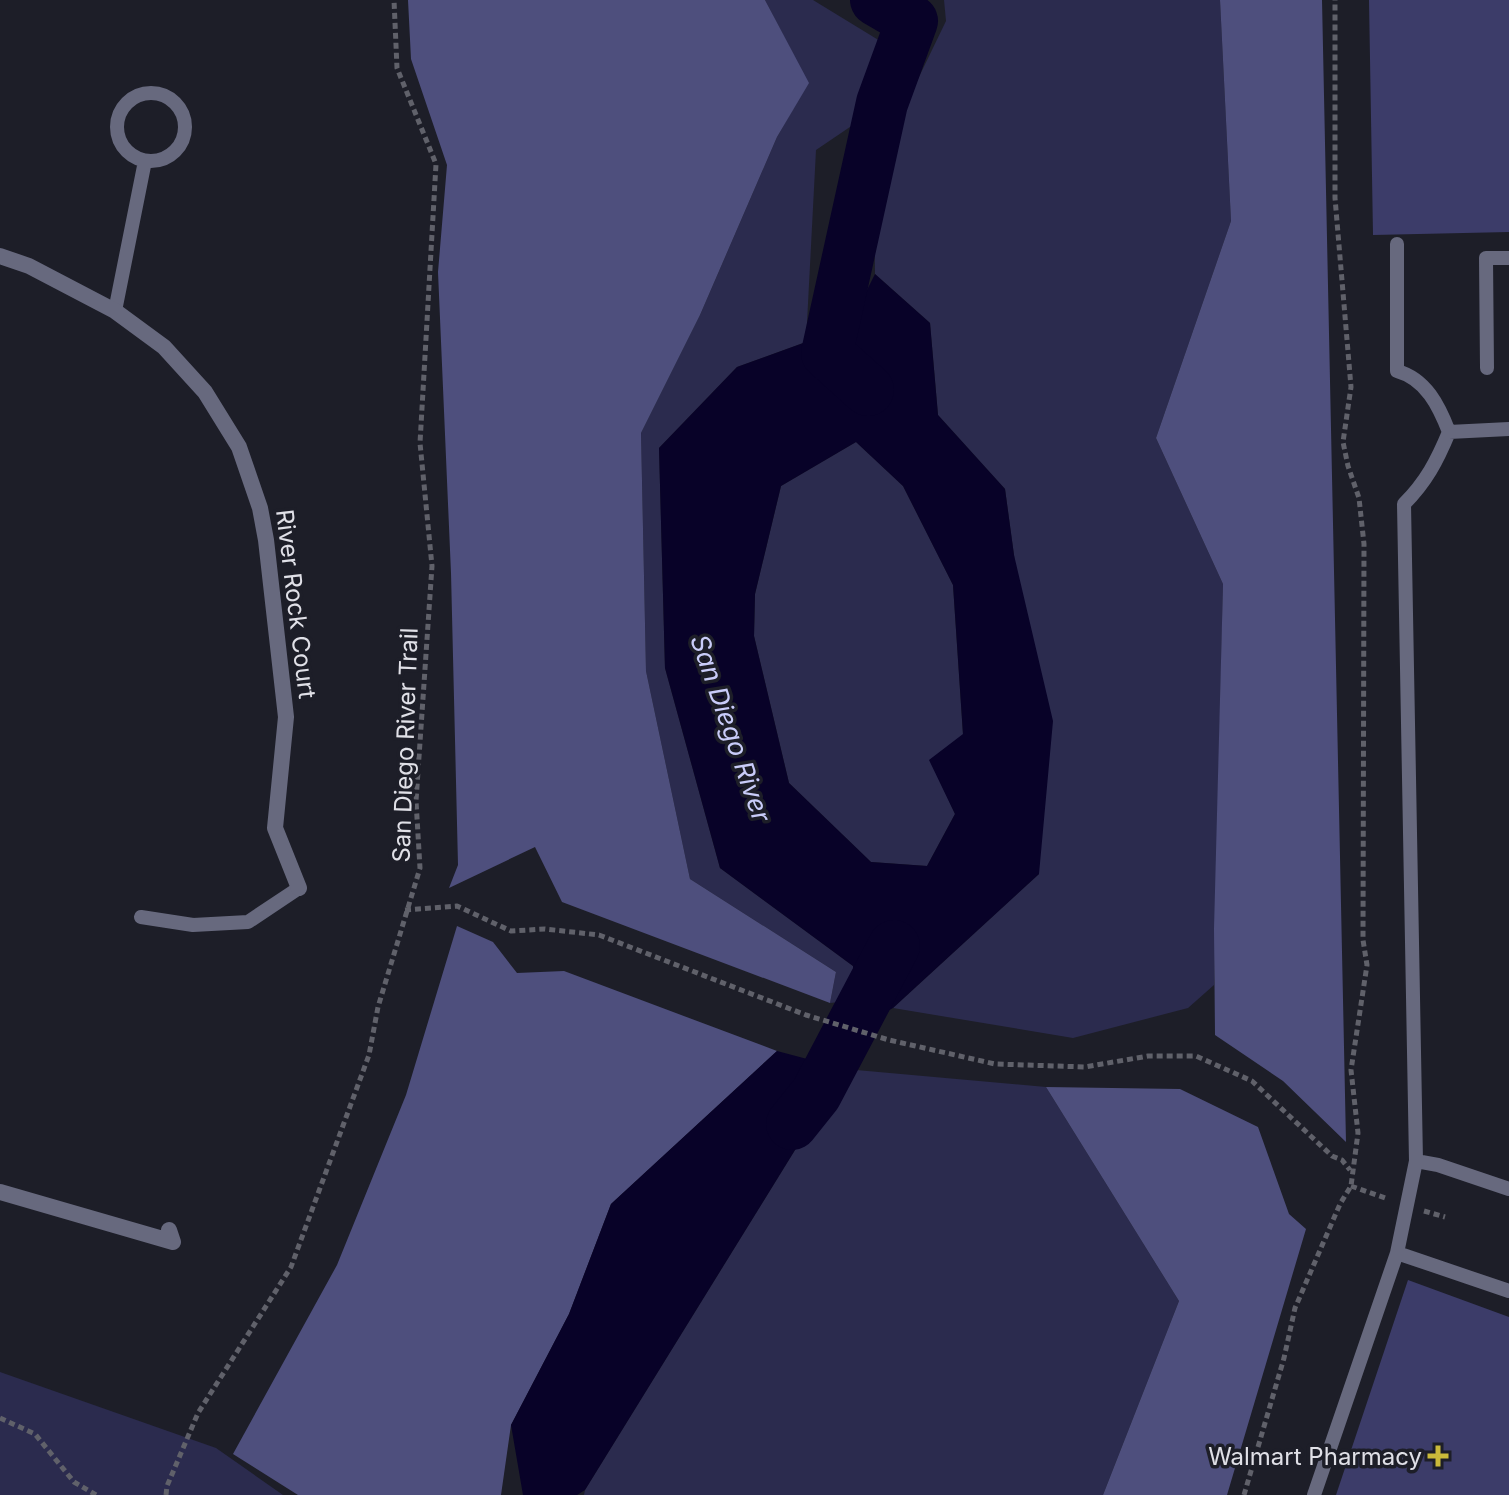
<svg xmlns="http://www.w3.org/2000/svg" width="1509" height="1495" font-family="Inter,sans-serif">
<style>
.green{fill:#2b2b4e}
.forest{fill:#4e4f7d}
.water{fill:#080228;fill-rule:evenodd}
.lines{fill:none;stroke-linecap:round;stroke-linejoin:round}
.river{stroke:#080228;stroke-width:52}
.building{fill:#3c3c69}
.path{stroke:#60616a;stroke-width:5;stroke-dasharray:6 4;stroke-linecap:butt}
.service{stroke:#67697e;stroke-width:14}
.minor{stroke:#67697e;stroke-width:16}
.poi-dot{fill:#caba3a;stroke:#1d1e28;stroke-width:3}
.labels{text-anchor:middle;dominant-baseline:central;stroke-width:7;stroke-linejoin:round;paint-order:stroke}
.street-label{font-size:24px;fill:#e0e0e7;stroke:#1d1e28}
.poi-label{font-size:24px;fill:#e0e0e7;stroke:#1d1e28;text-anchor:end}
.water-label{font-size:26px;font-style:italic;fill:#c9ccf9;stroke:#1d1e28}
</style>
<rect width="100%" height="100%" fill="#1d1e28"/>
<path class="green" d="M765,0H813L885,44L875,110L816,150L806,342L737,367L659,448L665,668L720,868L853,966L857,1000L830,1003L836,972L690,879L646,671L641,433L700,315L777,137L808,83Z
M944,0H1220L1231,221L1156,438L1223,584L1214,985L1188,1008L1073,1038L893,1008L1039,874L1014,555L1005,489L938,415L930,323L875,274L874,170L946,21Z
M856,442L903,486L953,585L963,735L930,760L955,814L927,866L871,862L789,783L754,636L755,594L781,486Z
M845,1069L1046,1087L1179,1301L1103,1495H584L585,1490Z
M0,1372L216,1448L283,1495H0Z"/>
<path class="forest" d="M408,0H765L809,83L777,137L700,315L641,433L646,671L690,879L836,972L830,1003L562,902L535,847L449,888L458,865L451,573L438,272L447,165L411,59Z
M1220,0H1322L1346,1142L1283,1081L1215,1035L1214,929L1223,584L1156,438L1231,221Z
M457,926L493,942L517,973L564,971L777,1051L611,1204L569,1314L511,1425L501,1495H298L233,1454L337,1265L406,1095Z
M1046,1087L1180,1089L1258,1127L1289,1214L1306,1229L1227,1495H1103L1179,1301Z"/>
<path class="water" d="M875,274L930,323L938,415L1005,489L1014,555L1053,721L1039,874L893,1008L866,1023L857,1000L853,966L720,868L665,668L659,448L737,367L806,342L845,334ZM856,442L903,486L953,585L963,734L929,760L955,814L927,866L871,862L789,783L754,636L755,594L781,486Z
M777,1051L845,1069L585,1490L577,1495H523L511,1425L569,1314L611,1204Z"/>
<g class="lines">
<path class="river" d="M868,390L827,353L882,103L912,21L876,0
M792,1124L816,1094L894,946"/>
</g>
<path class="building" d="M1369,0H1509V232L1373,235Z
M1408,1280L1509,1317V1495H1336Z"/>
<g class="lines">
<path class="path" d="M405,910L457,906L511,931L545,929L599,935L806,1015L889,1040L995,1064L1085,1067L1148,1056H1196L1252,1081L1332,1156L1342,1160L1350,1170
M1351,1186L1388,1199
M1424,1211L1445,1217
M0,1418L35,1434L74,1482L96,1495
M166,1495L167,1486L198,1413L291,1267L369,1055L378,1007L420,868L416,801L432,566L420,443L436,164L397,68L394,0
M1244,1495L1284,1358L1295,1308L1340,1204L1351,1186L1358,1133L1351,1070L1367,965L1363,940L1364,544L1359,498L1348,466L1343,442L1351,387L1335,198V0"/>
<path class="service" d="M117 127a34 34 0 1 1 68 0a34 34 0 1 1-68 0Z
M1397,244V371C1426,379 1439,406 1449,432
M115,311L145,161
M1487,368L1486,258H1509
M141,917L193,925L248,922L299,888
M1416,1161L1438,1165L1509,1189
M1397,1253L1416,1161L1404,504C1426,482 1437,461 1449,432L1509,429
M1314,1495L1397,1253L1509,1291"/>
<path class="minor" d="M0,256L29,266L115,311L164,347L205,392L239,447L260,508L266,540L286,717L275,828L299,888
M0,1192L173,1242L169,1230"/>
</g>
<path class="poi-dot" d="M1434 1444h8v8h8v8h-8v8h-8v-8h-8v-8h8z"/>
<g class="labels">
<g class="street-label">
<text transform="translate(296 604) rotate(83)">River Rock Court</text>
<text transform="translate(405 745) rotate(-88)">San Diego River Trail</text>
</g>
<g class="poi-label">
<text x="1422" y="1456">Walmart Pharmacy</text>
</g>
<g class="water-label">
<text transform="translate(731 728) rotate(71)">San Diego River</text>
</g>
</g>
</svg>
